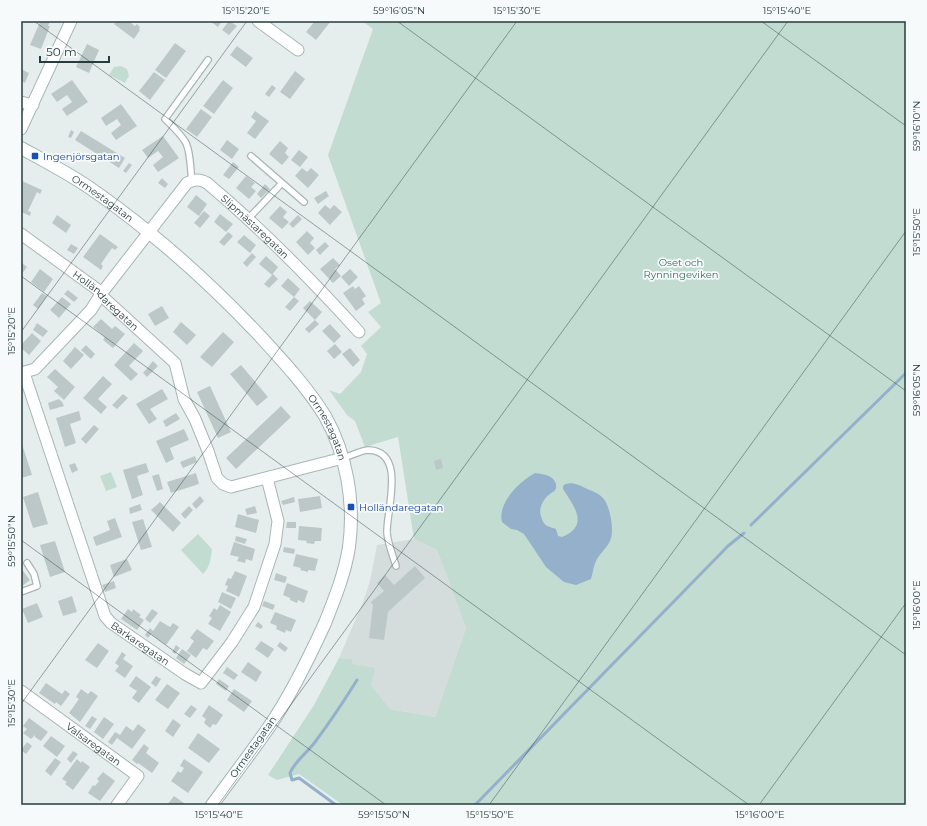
<svg xmlns="http://www.w3.org/2000/svg" width="927" height="826" font-family="Montserrat,sans-serif">
<style>
.built{fill:#d5dddc}
.green{fill:#c2dcd2}
.water{fill:#95b0cb}
.lines{fill:none;stroke-linecap:round;stroke-linejoin:round}
.stream{stroke:#95b0cb;stroke-width:3}
.building{fill:#bcc8c7}
.lane-casing{stroke:#a9b5b5;stroke-width:8}
.street-casing{stroke:#a9b5b5;stroke-width:13}
.secondary-casing{stroke:#a3b5b5;stroke-width:14}
.lane{stroke:#fff;stroke-width:5.5}
.street{stroke:#fff;stroke-width:11}
.secondary{stroke:#fff;stroke-width:12}
.ticks{fill:none;stroke:#273c3e;stroke-width:1;stroke-opacity:0.45}
.transit-dot{fill:#1a4fb4;stroke:#f7fafa;stroke-width:1.5}
.labels{text-anchor:middle;dominant-baseline:central;stroke-width:3.5;stroke-linejoin:round;paint-order:stroke}
.transit-label{font-size:10px;fill:#164399;stroke:#f7fafa;text-anchor:start}
.street-label{font-size:10px;fill:#273c3e;stroke:#f7fafa}
.park-label{font-size:10px;fill:#367061;stroke:#f7fafa}
.neatline{fill:none;stroke:#273c3e;stroke-width:1.5}
.ticks-label{font-size:10px;text-anchor:middle;fill:#273c3e}
</style>
<rect width="100%" height="100%" fill="#e6eeed"/>
<path class="built" d="M414,539L437,550L466,628L435,717L390,709L352,664V659L339,658L363,602L370,581L377,545Z"/>
<path class="green" d="M362,21H906V805H343L299,774L277,780L268,775L314,705L339,658L352,659V664L375,668L371,685L390,709L435,717L466,628L437,550L414,539L398,437L365,447L355,421L347,415L329,390L340,394L361,372L367,354L361,346L381,327L368,312L381,303L328,155L373,29Z
M121,66L127,69L129,76L125,83L109,75L114,67Z
M111,472L117,487L106,491L100,476Z
M198,534L212,549C211,558 210,567 203,574L181,550Z"/>
<path class="water" d="M535,473C542,474 554,475 556,484C556,486 557,488 555,490C554,492 552,492 550,494C544,498 538,508 541,516C544,527 548,526 556,529L558,536L562,537C590,526 574,506 563,489V486C568,481 577,484 583,487C589,490 597,492 602,497C610,504 615,531 610,541C607,548 599,554 596,561C593,567 593,573 591,579L576,585L564,582L546,567L524,534L517,530L511,529L502,522C497,503 520,481 535,473Z"/>
<g class="lines">
<path class="stream" d="M751,525L906,373
M336,805L299,778L292,780L290,773C295,761 307,753 315,742C330,722 344,701 357,680
M475,805L728,546L744,533"/>
</g>
<path class="building" d="M36,21H50L48,26H50L41,49L30,45L40,22Z
M117,21H128L135,26L137,24L140,27L139,29L140,30L134,39L114,24Z
M210,21H222L218,27Z
M229,21L237,26L229,35L222,30Z
M315,21H331L316,40L306,32Z
M175,43L186,51L166,78L155,70Z
M87,44L99,50L89,73L76,67Z
M237,46L253,58L246,67L230,55Z
M21,69L29,73L25,83L21,81Z
M295,71L305,79L290,99L280,92Z
M154,72L165,80L150,100L139,91Z
M72,80L88,102L67,116L62,109L72,102L67,95L57,102L51,94Z
M223,80L233,88L214,114L203,106Z
M272,85L276,88L269,97L265,94Z
M121,104L137,126L116,140L111,133L121,125L117,119L106,126L101,118Z
M201,109L212,117L197,137L186,129Z
M255,111L269,121L255,139L247,133L256,121L251,117Z
M71,130L74,132L71,138L68,137Z
M81,131L125,158L119,168L75,140Z
M163,136L179,158L158,172L153,165L163,157L158,151L148,158L142,150Z
M227,140L239,149L232,159L220,150Z
M280,141L288,148L285,153L289,157L282,165L269,154Z
M299,150L308,157L300,167L291,160Z
M233,162L239,167L229,179L223,175Z
M129,163L132,165L126,173L123,171Z
M302,168L307,172L311,168L319,175L308,188L295,176Z
M246,176L255,183L251,187L256,191L249,199L236,188Z
M162,178L168,184L165,188L158,183Z
M22,181L42,190L40,194L37,192L28,211L31,212L30,216L21,212Z
M265,184L270,189L261,198L257,194Z
M326,191L329,196L318,204L314,198Z
M196,195L207,204L199,216L187,207Z
M325,205L330,209L334,205L342,212L330,225L318,213Z
M280,206L287,212L283,217L289,222L282,229L269,218Z
M204,211L210,216L200,228L194,223Z
M220,214L233,224L226,232L214,222Z
M57,215L71,225L66,233L52,223Z
M298,215L302,219L293,228L289,224Z
M307,231L314,238L310,243L315,248L308,255L296,242Z
M228,232L233,236L224,246L219,242Z
M100,234L118,247L115,250L112,248L101,264L103,266L101,270L83,257Z
M244,235L256,245L250,253L237,242Z
M325,242L329,246L320,255L316,250Z
M71,244L78,248L74,254L67,250Z
M252,253L256,257L247,267L243,263Z
M266,256L278,267L272,275L259,264Z
M333,258L340,265L335,269L341,276L333,283L320,269Z
M21,262L27,267L21,275Z
M40,269L53,279L44,292L31,282Z
M350,269L358,277L349,286L341,277Z
M273,274L278,279L269,288L264,284Z
M288,278L300,289L294,297L281,286Z
M353,286L355,289L359,286L366,296L362,299L365,304L356,311L343,293Z
M68,290L78,298L74,302L64,294Z
M42,293L47,296L38,309L33,305Z
M62,297L71,304L59,318L50,310Z
M294,297L299,301L290,311L285,307Z
M310,301L322,312L315,320L303,308Z
M162,306L169,318L155,326L148,314Z
M101,319L112,329L115,326L125,334L113,348L103,340L105,337L93,327Z
M315,320L319,324L309,333L305,329Z
M181,322L196,335L187,345L173,332Z
M37,323L48,331L43,337L33,330Z
M330,324L341,336L334,343L322,331Z
M223,332L234,342L212,367L200,357Z
M32,333L41,341L29,355L21,348V345Z
M134,343L143,351L129,366L138,374L131,381L114,365Z
M335,344L342,352L334,359L327,351Z
M86,345L95,354L91,359L81,350Z
M75,347L84,355L71,369L63,361Z
M350,348L360,360L353,367L342,354Z
M153,361L158,366L147,377L143,373Z
M241,365L268,397L257,406L230,374Z
M55,369L75,387L64,400L54,391L58,387L47,377Z
M103,376L112,384L98,399L107,407L101,414L83,398Z
M210,386L231,432L218,438L197,392Z
M162,389L168,399L150,409L157,419L149,424L136,404Z
M123,394L128,398L117,409L112,405Z
M59,399L62,402L64,406L50,410L48,403Z
M281,406L291,417L236,469L226,458Z
M79,411L81,420L70,424L76,443L65,447L56,418Z
M176,413L180,419L166,427L163,421Z
M94,425L99,429L86,444L81,439Z
M184,429L189,440L170,448L174,459L166,463L156,441Z
M21,441L32,475L21,478Z
M195,456L197,462L183,468L180,462Z
M441,459L443,468L436,470L434,461Z
M75,463L78,470L72,473L69,465Z
M146,463L149,472L137,476L143,495L132,499L123,470Z
M196,473L199,484L171,493L167,482Z
M159,474L163,489L157,491L152,476Z
M38,492L48,524L33,528L23,497Z
M200,496L204,501L196,509L192,504Z
M320,496L322,508L300,512L298,499Z
M294,497L295,502L283,505L281,501Z
M160,502L181,523L173,532L151,510Z
M140,504L142,510L130,514L129,508Z
M189,506L193,510L185,519L181,514Z
M255,506L257,513L247,515L245,509Z
M238,514L259,520L256,533L235,527Z
M115,518L122,537L96,546L93,537L110,530L107,521Z
M143,519L152,547L141,550L132,522Z
M287,522H296V528H286Z
M299,526L322,528L321,541H315L314,544L306,543L307,541L298,540Z
M236,536L247,539L245,544L235,541Z
M55,541L65,572L50,577L40,545Z
M234,542L255,549L252,561L246,559L245,563L237,561L239,557L230,555Z
M284,547L295,549L294,554L283,552Z
M296,554L318,559L315,571L308,570V572L300,570L301,568L293,566Z
M127,559L132,570L114,577L110,565Z
M415,566L425,578L388,612L384,640L369,638L373,605L371,602L384,591L377,583L385,575L394,585Z
M21,568L30,580L21,587Z
M235,571L247,576L239,597L226,591L228,586L225,585L228,578L231,579Z
M276,573L287,577L285,583L274,580Z
M114,581L116,588L105,592L102,585Z
M287,583L308,591L304,603L298,600L297,603L290,600V598L283,595Z
M222,592L236,598L231,609L218,602Z
M72,596L77,612L63,616L58,601Z
M264,601L275,605L273,610L262,606Z
M37,603L43,617L28,623L22,609Z
M220,605L231,612L220,631L208,624L212,618L209,616L214,608L217,610Z
M128,609L132,612L133,609L141,615L139,617L144,620L137,630L121,619Z
M152,609L158,613L150,623L145,619Z
M275,612L296,620L291,632L286,630L285,633L276,629L277,626L270,623Z
M160,621L170,627L173,623L179,627L166,645L151,634L148,638L145,635L150,628L153,631Z
M258,622L263,626L261,629L255,626Z
M197,629L214,641L207,650L203,648L196,658L187,651L194,641L190,638Z
M261,641L274,649L268,658L255,649Z
M280,642L288,648L285,652L277,646Z
M98,643L109,651L97,668L85,660Z
M176,645L180,648L175,654L172,652Z
M182,649L191,655L184,664L176,658Z
M122,652L126,655L123,659L133,666L125,678L115,671L119,666L115,663Z
M248,662L262,672L256,682L241,672Z
M227,667L238,675L234,680L223,673Z
M136,676L151,687L139,703L132,698L137,691L129,686Z
M156,676L161,679L156,687L151,683Z
M219,679L229,686L226,691L216,684Z
M46,683L62,694L65,690L70,694L61,706L56,702L55,704L39,693Z
M167,684L180,693L168,709L155,700Z
M81,689L88,694L91,691L98,696L80,722L69,713L79,699L76,697Z
M234,689L252,701L244,712L227,700Z
M191,705L197,709L190,718L184,714Z
M209,705L223,715L216,725L213,724L210,728L204,723L206,719L202,716Z
M92,716L97,719L90,729L85,726Z
M104,717L114,724L103,739L94,732Z
M29,718L48,732L41,741L35,737V735L31,739L23,733L27,729L23,726Z
M173,719L181,725L173,737L165,731Z
M138,724L146,730L132,749L117,738L112,745L108,742L115,732L120,735L126,726L133,731Z
M198,733L220,749L209,763L188,748Z
M51,736L65,746L57,757L43,746Z
M27,742L32,746L26,754L21,750Z
M144,744L149,748L146,753L159,763L152,773L138,763L137,764L132,760Z
M73,751L78,754L71,763L67,759Z
M55,758L61,762L51,776L45,771Z
M77,759L81,763L82,761L90,767L73,790L65,784L67,782L62,779Z
M184,759L203,772L188,793L171,781L178,771L181,773L184,768L180,766Z
M103,772L115,781L100,801L88,793L93,785L95,786L99,781L97,779Z
M174,796L184,803L182,805H167Z"/>
<g class="lines">
<defs>
<path id="lane" d="M251,156L304,202
M192,180C190,169 191,154 186,143C181,134 172,126 165,119L208,60
M248,219L282,183
M343,458C351,456 361,450 369,450C407,452 386,511 387,533C388,544 393,556 396,566
M21,592L37,586L34,574L27,563"/>
<g id="street">
<path d="M258,21L298,50"/>
<path d="M21,102L33,105"/>
<path d="M21,129L71,21"/>
<path id="s1" d="M21,234L98,290L104,298L175,363L184,399L195,419L208,451L217,478L223,484L231,487L343,458"/>
<path id="s2" d="M21,373L35,369L91,310L101,294L187,183C195,179 200,179 207,183C262,229 311,279 359,332"/>
<path id="s3" d="M24,373L105,616L111,623L185,674L201,683L232,642L254,607L275,544L278,521L267,478"/>
<path id="s4" d="M21,691L138,776L117,805"/>
</g>
<g id="secondary">
<path id="s5" d="M21,148C43,160 66,172 87,186C109,201 130,217 151,234C189,265 225,299 259,335C282,360 307,387 325,416C347,455 355,503 349,547C345,573 335,598 325,623C309,658 291,695 269,727C251,753 231,779 212,805"/>
</g>
</defs>
<use href="#lane" class="lane-casing"/>
<use href="#street" class="street-casing"/>
<use href="#secondary" class="secondary-casing"/>
<use href="#lane" class="lane"/>
<use href="#street" class="street"/>
<use href="#secondary" class="secondary"/>
</g>
<path class="ticks" d="M34,21L906,655M397,21L906,391M761,21L906,126M21,276L749,805M21,332L247,21M21,540L386,805M21,704L517,21M21,804L22,805M218,805L788,21M489,805L906,231M759,805L906,603"/>
<g class="transit-dot">
<rect x="31" y="152" width="8" height="8" rx="2"/>
<rect x="347" y="503" width="8" height="8" rx="2"/>
</g>
<g class="labels">
<g class="transit-label">
<text x="43" y="156">Ingenjörsgatan</text>
<text x="359" y="507">Holländaregatan</text>
</g>
<g class="street-label">
<text stroke="none"><textPath href="#s5" startOffset="96">Ormestagatan</textPath></text>
<text stroke="none"><textPath href="#s2" startOffset="341">Slipmästaregatan</textPath></text>
<text stroke="none"><textPath href="#s1" startOffset="108">Holländaregatan</textPath></text>
<text stroke="none"><textPath href="#s5" startOffset="420">Ormestagatan</textPath></text>
<text stroke="none"><textPath href="#s3" startOffset="301">Barkaregatan</textPath></text>
<text stroke="none"><textPath href="#s4" startOffset="90">Valsaregatan</textPath></text>
<text transform="translate(253 747) rotate(-55)">Ormestagatan</text>
</g>
<g class="park-label">
<text x="681" y="262">Oset och<tspan x="681" dy="12">Rynningeviken</tspan></text>
</g>
</g>
<rect width="927" height="826" fill="none" stroke="#f7fafa" stroke-width="44"/>
<path d="M40 56v6h69v-6" fill="none" stroke="#273c3e" stroke-width="2"/>
<text x="46" y="56" font-size="12" fill="#273c3e" stroke="#f7fafa" stroke-width="3" paint-order="stroke">50 m</text>
<rect x="22" y="22" width="883" height="782" class="neatline"/>
<g class="ticks-label">
<text x="246" y="14">15°15'20"E</text>
<text x="399" y="14">59°16'05"N</text>
<text x="517" y="14">15°15'30"E</text>
<text x="787" y="14">15°15'40"E</text>
<text transform="translate(916 126) rotate(-90)" y="4">59°16'10"N</text>
<text transform="translate(916 232) rotate(-90)" y="4">15°15'50"E</text>
<text transform="translate(11 331) rotate(-90)" y="4">15°15'20"E</text>
<text transform="translate(916 390) rotate(-90)" y="4">59°16'05"N</text>
<text transform="translate(11 541) rotate(-90)" y="4">59°15'50"N</text>
<text transform="translate(916 605) rotate(-90)" y="4">15°16'00"E</text>
<text transform="translate(11 703) rotate(-90)" y="4">15°15'30"E</text>
<text x="219" y="818">15°15'40"E</text>
<text x="384" y="818">59°15'50"N</text>
<text x="490" y="818">15°15'50"E</text>
<text x="760" y="818">15°16'00"E</text>
</g>
</svg>
